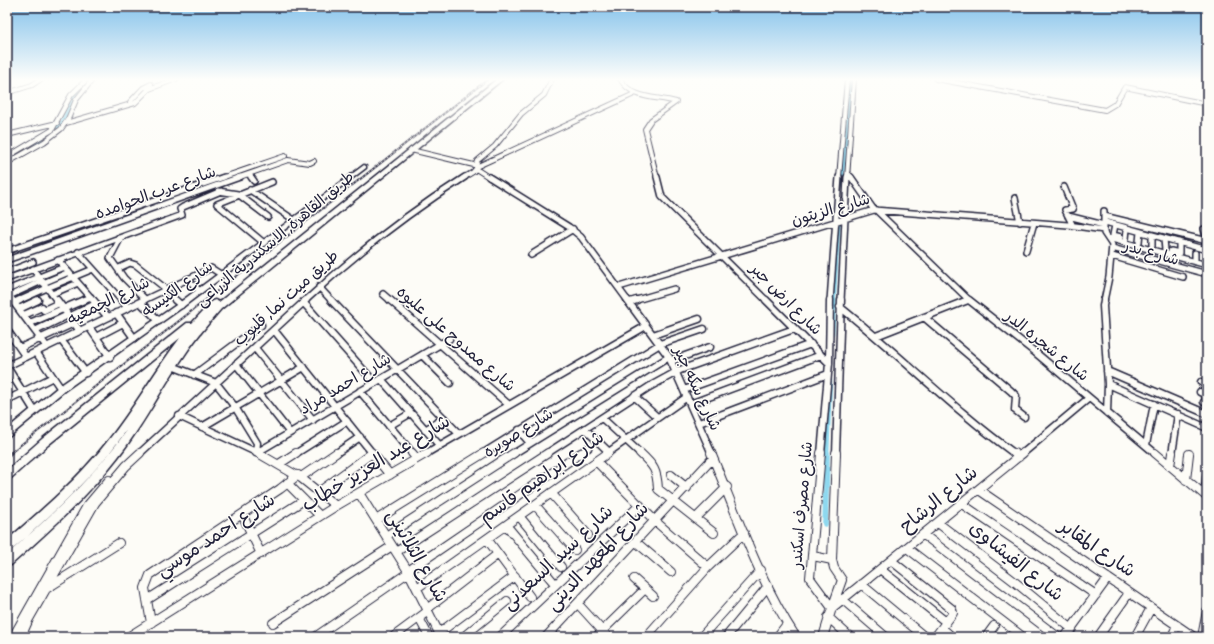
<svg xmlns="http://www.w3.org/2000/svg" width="1214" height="644" font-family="Dekko,'Playpen Sans Arabic',sans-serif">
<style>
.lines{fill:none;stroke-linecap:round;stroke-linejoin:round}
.stream{stroke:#638fa7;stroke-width:1}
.canal-far3{stroke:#8ed8ef;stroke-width:3}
.canal-far2{stroke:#8ed8ef;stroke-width:3.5}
.canal-far1{stroke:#8ed8ef;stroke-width:4.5}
.canal{stroke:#8ed8ef;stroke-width:5.5}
.minor-far3-casing{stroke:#22223b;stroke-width:6}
.minor-far2-casing{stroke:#22223b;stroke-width:8}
.minor-far1-casing{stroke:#22223b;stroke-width:9}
.minor-casing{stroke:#22223b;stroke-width:10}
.major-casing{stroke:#22223b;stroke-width:3}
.highway-casing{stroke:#22223b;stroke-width:3}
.minor-far3{stroke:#fdfcf7;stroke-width:4}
.minor-far2{stroke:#fdfcf7;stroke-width:5}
.minor-far1{stroke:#fdfcf7;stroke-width:6}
.minor{stroke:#fdfcf7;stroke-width:8}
.major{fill:#fdfcf7;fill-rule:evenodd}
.highway{fill:#fdfcf7;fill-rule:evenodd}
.rail-far1-casing{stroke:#22223b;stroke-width:2}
.rail-casing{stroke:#22223b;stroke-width:3}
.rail-far1{stroke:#fdfcf7;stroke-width:1;stroke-dasharray:2;stroke-linecap:butt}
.rail{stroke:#fdfcf7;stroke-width:1.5;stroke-dasharray:4;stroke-linecap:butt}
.labels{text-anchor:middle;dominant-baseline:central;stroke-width:3;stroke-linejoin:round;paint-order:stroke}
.street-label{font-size:16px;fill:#22223b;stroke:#fdfcf7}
.near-street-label{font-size:19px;fill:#22223b;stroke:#fdfcf7}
</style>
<rect width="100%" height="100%" fill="#fdfcf7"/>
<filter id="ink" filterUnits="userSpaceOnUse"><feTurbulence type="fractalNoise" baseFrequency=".025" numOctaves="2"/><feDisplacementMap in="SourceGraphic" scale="8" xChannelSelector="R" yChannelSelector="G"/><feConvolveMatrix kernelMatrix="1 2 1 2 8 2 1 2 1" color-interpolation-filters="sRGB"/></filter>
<g filter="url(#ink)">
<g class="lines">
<path class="stream" d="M151,86L171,79
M70,119L81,117
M59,122L65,121"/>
<path class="canal-far3" d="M7,160L50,134L61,125L74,95L90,79
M842,178L848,121L850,79"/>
<path class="canal-far2" d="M841,186L842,177
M834,301L839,219"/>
<path class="canal-far1" d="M832,334L834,300
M827,454L830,380"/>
<path class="canal" d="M825,524L827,453"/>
<defs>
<path id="minor-far3" d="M620,79C633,100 655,96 676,102L651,120L645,129L657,178
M936,79L1105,110L1115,104L1125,87L1207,104
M1205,79H1207
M7,93L32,85L41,79
M130,102L143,88L151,84
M66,123L135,103L149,89L176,79
M7,135L57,123
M411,150L478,166
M7,157L52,130L71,95L87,79
M7,163L44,142L61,129L68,119L76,100L93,79
M478,166L634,94
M478,166L476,164L477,161L495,146L521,114L544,95L552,79
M476,169L490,178
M848,173L852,178
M249,174L252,178
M221,178L285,156
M237,178L288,160L310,163L314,161
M463,178L473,172L478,166
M839,178L847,79
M847,178L854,79"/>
<path id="minor-far2" d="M251,177L254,181
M489,177L569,227L581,237L628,301
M657,177L662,197L767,301
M851,177L874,210
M1064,187L1073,209L1065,210L1073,226
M250,190L294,220
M218,191L238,194L268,217
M1015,198L1020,222
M876,210L970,301
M1104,211V233L1112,245L1109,277L1104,301
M1068,216L1104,225
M1104,216L1207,241
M1105,222L1207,250
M1115,225L1113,235L1121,237
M1204,229L1207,239
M1152,235V246
M118,238L120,239L110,258L124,278L145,299
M1108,238L1207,265
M1126,239L1127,229
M1164,239L1165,250
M1139,242L1140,232
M264,243L217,204L272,182
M1112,248L1207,274
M7,251L224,177
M1026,251L1034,223
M1171,251L1179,253V242
M78,252L122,301
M1195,253V262
M531,255L573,229
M1112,256L1183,277
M7,260L240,177
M58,260L94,301
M119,268L130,263L136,265L166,289
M33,269L57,301
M7,272L33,262
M7,279L182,215L180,209L183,207L221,191
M187,279L200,291
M43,283L69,272
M319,287L332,301
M619,287L874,210L1068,225L1104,230
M47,288L93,269
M7,290L64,267
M164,290L177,301
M7,293L13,301
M52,294L78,283
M383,294L391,301
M7,297L42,281
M18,301L47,288
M36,301L38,300
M81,301L91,297
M142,301L211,268L222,275
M305,301C354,255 408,213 465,177
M633,301L674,289
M830,301L839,177
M841,301L847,177
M965,301L968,300"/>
<path id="minor-far1" d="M12,300L47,347
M57,300L80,331
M93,300L108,317
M121,300L128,308
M175,300L181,305
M331,300L459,434
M390,300L509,405
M627,300L669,357L712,454
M766,300L829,363
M969,300L1036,353L1156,454
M1104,300L1103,306L1108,384L1107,413
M140,302L159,321
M303,302L375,383
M630,302L637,300
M14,303L20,300
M840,307C900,355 953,409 1015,454
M19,309L38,300
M116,313L134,338
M24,315L42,307L44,310L59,303
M69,317L96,304
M924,317L1011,391L1016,396L1015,410L1024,417
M30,323L84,300
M89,327L110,357
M7,330L26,357
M274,330L373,454
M35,331L68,315
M653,335L699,319
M876,336L968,300
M96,337L123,323
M61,340L86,373
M20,348L74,323
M255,348L313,420
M36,352L61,389
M422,355L450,383
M671,361L710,347
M236,364L290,433
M7,366L144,300
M172,366L216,383L235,407L257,443L256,453
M7,367L34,410
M1107,371L1207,414
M194,375L261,325
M381,379L440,446
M1201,382L1207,385
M1108,384L1207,428
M684,390L811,344
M360,391L413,454
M1200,392L1207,395
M634,396L657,417
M7,400L53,377
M1204,402L1207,403
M690,404L821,355
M179,416L260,454
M602,418L641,454
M699,423L828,374
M389,426L411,413
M202,427L304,367
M585,429L609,452
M425,430L444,418
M519,430L530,443
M1146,445L1154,404
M256,453L449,339
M139,454L306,300
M295,454L347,421
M335,454L360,437
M370,454L372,453
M425,454L646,326
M482,454L660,344L704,329
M513,454L669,357
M546,454L649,387L680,370L794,329
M579,454L588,448
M606,454L687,397
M821,454L829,363L830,300
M836,454L841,300
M1022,454L1089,398
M1172,454L1178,414"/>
<path id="minor" d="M258,453L301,478L336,506
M372,453L390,475
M412,453L417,459
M640,453C654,466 657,470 658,489L714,533
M711,453C737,515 759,581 796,637
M821,453L810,578L832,608
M1014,453L1019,457
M1155,453L1207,497
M596,461L655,521L708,567
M279,464L296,453
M1170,466L1172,453
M671,475L687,488
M301,477L336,453
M1186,480L1189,454
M287,483L320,516
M979,490L1194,637
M320,491L372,453
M359,493L408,571L441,637
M551,493L588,535
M1205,495L1207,475
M962,504L1096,595
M535,505L575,550
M242,514L261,554
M519,516L561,567
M696,518L727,487
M376,520L484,453
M938,523L1015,582L1072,629
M506,525L555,584
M924,535L1058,637
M386,536L514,453
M487,539L530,597
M636,542L671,572
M907,548L1023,637
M396,552L548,453
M813,556L832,560
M892,561L952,609L953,613L935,637
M880,569L946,622
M408,571L581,453
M634,579L653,596
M861,584L925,637
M417,588L608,453
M46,589L119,543
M842,599L886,637
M147,600L304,500
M578,604L608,637
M832,608L842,580L834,568L832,560L836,453
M427,609L498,554
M828,617L850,637
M419,618L429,637
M151,623L145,588L150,575L280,489L298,475
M273,623L392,546
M942,628L952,637
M439,633L515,576
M13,637L87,506L109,480
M21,637L29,619L95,503L126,466L140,453
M128,637L336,506L427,453
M315,637L409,572
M393,637L428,611
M463,637L507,601
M500,637L640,505
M546,637L713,458
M596,637L645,589
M646,637L708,567L744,533
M701,637L761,570
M726,637L768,586
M777,637L787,624
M823,637L832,608L1023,453
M986,637L994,626
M1065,637L1108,578
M1098,637L1129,593
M1135,637L1151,608
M1172,637L1177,625
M1202,637L1207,611"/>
<path id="major" d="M364,165L366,166V168L183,307L64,391L10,436L7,437V429L58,387L179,303Z"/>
<path id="highway" d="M497,79H503L221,309C206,326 192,343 180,362C159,393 142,427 118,457C87,497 49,531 11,565L7,566V554C50,517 91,479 125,433L126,431C94,476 52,514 11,551L7,552V540C42,510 78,479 107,442C134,409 154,372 180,338L48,445L10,479L7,480V470L42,439L187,323H192L212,301L215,300L219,302Z"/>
</defs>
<use href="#minor-far3" class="minor-far3-casing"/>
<use href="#minor-far2" class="minor-far2-casing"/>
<use href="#minor-far1" class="minor-far1-casing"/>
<use href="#minor" class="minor-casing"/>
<use href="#major" class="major-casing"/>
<use href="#highway" class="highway-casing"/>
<use href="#minor-far3" class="minor-far3"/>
<use href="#minor-far2" class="minor-far2"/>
<use href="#minor-far1" class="minor-far1"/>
<use href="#minor" class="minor"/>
<use href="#major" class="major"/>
<use href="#highway" class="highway"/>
<defs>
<path id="rail-far1" d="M9,454L488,79"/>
<path id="rail" d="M7,456L11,453"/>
</defs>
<use href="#rail-far1" class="rail-far1-casing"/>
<use href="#rail" class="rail-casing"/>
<use href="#rail-far1" class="rail-far1"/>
<use href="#rail" class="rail"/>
</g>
</g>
<linearGradient id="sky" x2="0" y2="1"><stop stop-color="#84c2eb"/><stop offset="0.47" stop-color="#fefefb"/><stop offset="1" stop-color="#fefefb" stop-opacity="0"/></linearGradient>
<rect width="1214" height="169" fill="url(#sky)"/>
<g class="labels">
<g class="street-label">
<text transform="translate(156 194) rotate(-20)">شارع عرب الحوامده</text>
<text transform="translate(831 211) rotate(-16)">شارع الزيتون</text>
<text transform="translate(276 240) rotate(-40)">طريق القاهرة, الاسكندرية الزراعى</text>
<text transform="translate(1151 254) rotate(16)">شارع بدر</text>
<text transform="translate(178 290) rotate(-36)">شارع الكنيسه</text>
<text transform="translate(287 299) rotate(-42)">طريق ميت نما, قليوب</text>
<text transform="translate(785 300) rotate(45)">شارع ارض جبر</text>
<text transform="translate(109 302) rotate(-26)">شارع الجمعيه</text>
<text transform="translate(455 340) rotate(41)">شارع ممدوح على عليوه</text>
<text transform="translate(1046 347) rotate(39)">شارع شجره الدر</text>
<text transform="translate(346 385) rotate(-31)">شارع احمد مراد</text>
<text transform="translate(696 389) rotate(65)">شارع سكه جير</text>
<text transform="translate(519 434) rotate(-32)">شارع صويره</text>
<text transform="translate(803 505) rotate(-85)">شارع مصرف اسكندر</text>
</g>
<g class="near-street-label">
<text transform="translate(377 465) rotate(-31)">شارع عبد العزيز خطاب</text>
<text transform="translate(543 479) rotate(-35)">شارع ابراهيم قاسم</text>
<text transform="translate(940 501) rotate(-39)">شارع الرشاح</text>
<text transform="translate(217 537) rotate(-33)">شارع احمد موسي</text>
<text transform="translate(1096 550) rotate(34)">شارع المقابر</text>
<text transform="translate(415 557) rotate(60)">شارع الثلاثينى</text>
<text transform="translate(599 558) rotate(-47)">شارع المعهد الدينى</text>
<text transform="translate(559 559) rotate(-43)">شارع سيد السعدنى</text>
<text transform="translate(1015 563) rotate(39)">شارع الفيشاوى</text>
</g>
</g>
<rect width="1214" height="644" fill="none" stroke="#fdfcf7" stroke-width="24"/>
<rect x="12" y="12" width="1190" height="620" fill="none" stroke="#22223b" stroke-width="1.5" filter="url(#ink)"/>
</svg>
